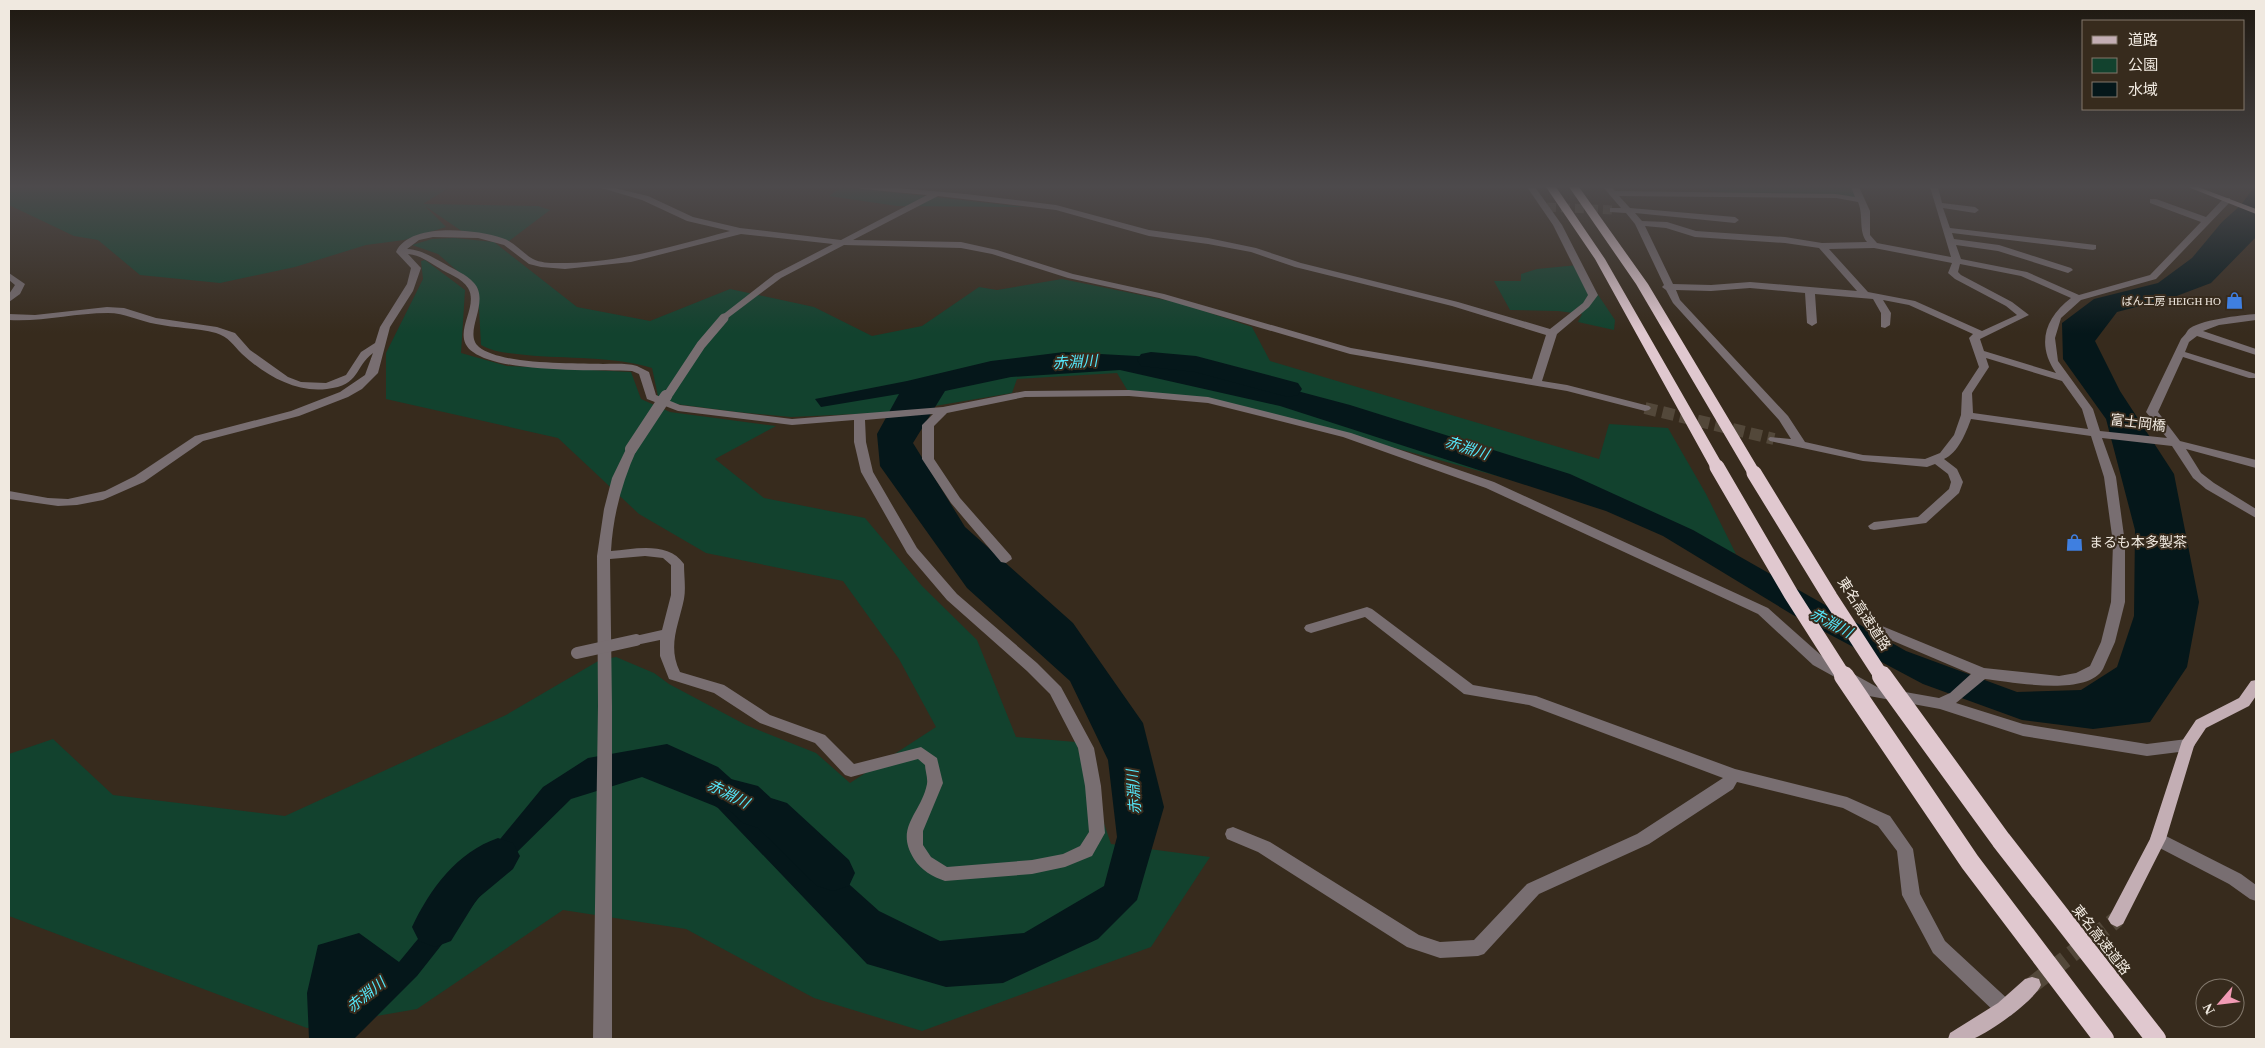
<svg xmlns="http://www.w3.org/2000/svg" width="2265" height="1048" font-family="'Times New Roman','Noto Sans JP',serif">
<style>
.green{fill:#12422e}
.water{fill:#05171a}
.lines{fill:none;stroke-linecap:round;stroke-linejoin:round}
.river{fill:#05171a;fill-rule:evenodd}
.minor-tunnel-far1{stroke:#53483a;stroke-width:9;stroke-dasharray:9 5;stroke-linecap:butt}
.minor-tunnel{stroke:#53483a;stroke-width:12;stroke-dasharray:12 6;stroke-linecap:butt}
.major-tunnel{stroke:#53483a;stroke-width:17;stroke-dasharray:17 8;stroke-linecap:butt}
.minor{fill:#786e71;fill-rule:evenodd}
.major{fill:#c3aeb4;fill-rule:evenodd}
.highway{fill:#e0c8cf;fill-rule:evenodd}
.minor-bridge-far1{stroke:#786e71;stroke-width:9}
.minor-bridge{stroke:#786e71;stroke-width:12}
.highway-bridge-far1{stroke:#e0c8cf;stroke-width:15}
.highway-bridge{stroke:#e0c8cf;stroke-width:20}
.labels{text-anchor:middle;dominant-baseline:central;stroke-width:4;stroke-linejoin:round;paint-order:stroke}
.far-poi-label{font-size:11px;fill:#f0e9e0;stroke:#372b1d;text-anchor:end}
.street-label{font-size:14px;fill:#f0e9e0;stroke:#372b1d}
.poi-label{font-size:14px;fill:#f0e9e0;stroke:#372b1d;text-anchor:start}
.water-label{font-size:15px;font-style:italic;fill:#54e7fa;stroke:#372b1d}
</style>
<rect width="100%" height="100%" fill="#372b1d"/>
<path class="green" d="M9,187H450L423,204L538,206L550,210L509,241L463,232L425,206L446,227L404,240L366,245L295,267L220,283L140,275L98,240L74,236L9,205Z
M842,187H844L1024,207L897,206L829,196Z
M1706,187H1851L1856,198L1743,194L1711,191Z
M454,238L494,242L577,307L650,321L730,289L814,307L872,336L922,326L979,287L997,290L1062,279L1180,303L1252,327L1270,361L1599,459L1609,424L1668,428L1706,494L1736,554L1655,519L1410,452L1208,400L1129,393L1117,373L1017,379L1012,393L899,412L791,417L737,412L668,403L658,396L652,368C615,356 565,359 526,355C510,353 495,353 481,345L478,289L438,254L412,245L432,239Z
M425,260L465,290L461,353L507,366L631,372L641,399L670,412L776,426L715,459L764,498L865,518L922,586L977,640L1016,737L1076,742L1111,844L1210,857L1151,947L922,1031L814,998L686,929L563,910L417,1009L307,1028L9,916V754L53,739L113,795L285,816L506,715L600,660L616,657L654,673L669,684L746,725L816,753L850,783L936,727L899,659L843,581L706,553L639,514L558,438L386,399V353L423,279L421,261Z
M1578,265L1615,320L1614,330L1578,322L1582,314L1558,311L1510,310L1494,281H1521V274L1537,269Z"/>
<path class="water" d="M2254,187H2256V237L2211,283L2174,297L2117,312L2095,341L2120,391L2174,474L2199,602L2187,667L2150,722L2093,729L2022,720L1923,684L1793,615L1663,536L1606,511L1280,406L1120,370L1011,377L945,391L913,443L965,527L1073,623L1143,723L1164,807L1137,900L1098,939L1003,983L946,987L867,964L717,807L642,777L571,799L507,862L417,976L354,1039H309L307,993L318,945L359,933L399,962L543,787L588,758L667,744L718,767L879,911L940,941L1024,933L1104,886L1117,837L1108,760L1070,681L967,588L880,466L877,434L899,394L821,407L815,399L907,381L991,361L1064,352L1173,358L1350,405L1570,474L1693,530L1906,651L2017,692L2081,690L2117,667L2134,616L2135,530L2106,419L2063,359L2062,323L2094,299L2158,283L2192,258L2222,222L2241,205Z"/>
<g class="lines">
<path class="river" d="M1151,352L1196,356L1298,383L1302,389L1298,395L1288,397L1195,372L1141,366L1137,360L1141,354Z
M731,779L758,786L771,798L787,803L849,860L855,873L849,886L833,891L817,886L758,828L743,823L730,811L716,807L710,795L716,783Z
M498,838L513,843L520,856L513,869L477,899L451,941L435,947L419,941L412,927C430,889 457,852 498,838Z"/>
<path class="minor-tunnel-far1" d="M1547,207L1613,210"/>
<path class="minor-tunnel" d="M1645,408L1774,439"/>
<path class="major-tunnel" d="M2032,985L2117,919"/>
<path class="minor" d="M598,187H610L648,196L693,217L740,228L841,240L927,195L862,189L858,187H885L966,194L1056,205L1149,230L1208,238L1256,248L1301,263L1458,302L1550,329L1583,303L1588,295L1553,225L1527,187H1535L1562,225L1598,295L1589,307L1557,334L1542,381L1567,385L1649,406L1651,408L1649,410L1645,411L1567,391L1350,354L1159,298L1068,278L992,254L961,248L844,245L781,278L724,321L721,320V316L775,274L833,244L741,234L631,262L565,269L541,267L529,264L504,245L478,238L433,237L419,240L407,249C422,250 432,257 445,264C455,270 466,274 474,283C491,302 462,333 479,347C501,365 574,363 603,364C614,364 626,363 637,366L649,372L656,395L680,405L792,419L943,407L1025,391L1129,390L1208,397L1351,433L1494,482L1768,608L1823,657L1877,687L1939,698L1950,693L1971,674L1872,632L1870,629L1872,626H1882L1984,668L2059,676L2076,673L2090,666L2101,642L2111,602L2113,543L2104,477L2091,436L1971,419C1966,433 1958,453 1944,459L1957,469L1963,482L1959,493L1926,523L1874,530L1870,529L1868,526L1874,522L1918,517L1949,489L1951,482L1948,474L1935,464L1927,467L1863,461L1770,441L1768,439L1770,437L1791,439L1779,420L1673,303L1666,290L1662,287L1664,285L1635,224L1626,213L1610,212V208H1621L1603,187H1611L1615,191L1836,194L1855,197L1851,187H1859L1870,211V235L1877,243L1951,257L1930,187H1938L1942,203L1975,207L1979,210L1975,213L1943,208L1950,228L2096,245V249L2093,250L1952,233L1954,239L1999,245L2071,268L2073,270L2068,273L1998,251L1956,245L1961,259L2027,272L2079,295L2150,275L2201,222L2150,203V199H2156L2206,217L2224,198H2230V202L2156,279L2081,300L2061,318L2055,338L2058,361L2093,409L2100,431L2167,438L2146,412L2181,339C2184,336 2187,332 2188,330C2197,320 2242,315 2256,314V320L2219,325L2203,331L2256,349V355L2197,336L2189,342L2185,352L2256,374V378H2249L2183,357L2158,412L2180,441L2256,460V468L2186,449L2201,473L2214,483L2256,509V518L2206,489L2193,478L2172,446L2102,438L2116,477L2125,543V602L2115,642L2103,669C2087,697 2012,682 1985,679L1956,703L2023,724L2147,744L2187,739L2192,741L2195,745L2192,749L2187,751L2147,756L2023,736L1940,709L1869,696L1813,665L1758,614L1486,488L1343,437L1208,403L1129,396L1025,397L947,413L934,426V459L960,498L1011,556L1012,559L1006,563L1001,562L951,503L922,459V425L933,414L865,420L866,442L873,472L917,548L957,594L1037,663L1061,687L1094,748L1101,786L1105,833L1092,856L1065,867L1032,874L945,881C933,877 921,870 914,859C894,827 921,814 927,784C928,778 925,770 925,765L918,759L851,777L845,775L815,743L760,723L714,693L669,679L660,656V640L636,645L631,643L629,640L631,637L662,630L671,595V565L663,558L645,556L610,559L612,706V1039H593L598,706L597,556L604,509L612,478L627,447L631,446L637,449C622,482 613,515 611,551C635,549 668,541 684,564C684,576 686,588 684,599C679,624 667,646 680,672L724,685L770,715L825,735L854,764L921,747L937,758L943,783L923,831V845L931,857L947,867L1032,860L1063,854L1080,846L1089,832L1085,786L1078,748L1050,694L1027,671L947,600L907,553L861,472L854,442V420L792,425L678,411L647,399L639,374L632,371C595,370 501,373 473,352C449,335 480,308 468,288C462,278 448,274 439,268C429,262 420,255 408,254L421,268L413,291L390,327L378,373L362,389L348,397L299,416L203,441L144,482L103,500L77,505L58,506L9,499V491L48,498L68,499L105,491L135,476L195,436L291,411L340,392L365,375L373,353C354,367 361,385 327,389C295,393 265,375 242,354C233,345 229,337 216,333C197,328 175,328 156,324C139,321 125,313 108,313C74,313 42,322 9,320V314L35,315L107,307L124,308L156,318L217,327L235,333L250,350L288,377L301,382L326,383L346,375L361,352L375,343L380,327L407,284L411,268L396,252C409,222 476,229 502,238C515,242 522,253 533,259C543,264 556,263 567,263C623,262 677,245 730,231L687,221L642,200ZM938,196L1056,210L1149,236L1208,244L1251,252L1295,267L1452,306L1546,335L1532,379L1351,348L1164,294L1073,274L997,250L961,242L853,240ZM1619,196L1836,198L1858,202C1864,216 1858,231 1867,242L1822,243L1785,237L1696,231L1667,222L1642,221L1635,213L1735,223L1739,220L1735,217L1630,208ZM1645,226L1666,228L1695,237L1785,243L1819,248L1857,291L1750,282L1711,285L1673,284ZM1874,248L1952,263L1948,273L1955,279L2006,306L2017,315L1982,331L1915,301L1868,292L1829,249ZM1960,264L2021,276L2071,298C2045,318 2036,344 2056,373L1984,351L1980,339L2029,315L2012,302L1961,275L1958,272ZM1750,288L1805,293L1807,323L1812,326L1817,323L1815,294L1873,299L1881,313V327L1885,328L1890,325L1891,313L1883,300L1909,305L1973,334L1969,338L1979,367L1962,393L1961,415L1954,435L1940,453L1925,459L1863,455L1805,442L1788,416L1680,300L1676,290L1711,291ZM1986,358L2062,381L2082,409L2088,429L1973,413L1972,393L1989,367Z
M9,273L25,284L20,294L9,302V294L15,285L9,280Z
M1367,607L1372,609L1473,685L1536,696L1735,769L1847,797L1890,816L1913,849L1920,894L1945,941L2012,1003L2014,1009L2012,1015L2005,1018L1998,1015L1933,953L1902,895L1897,851L1878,826L1843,808L1737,782L1733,789L1649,844L1539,894L1484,954L1478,956L1440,958L1407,947L1258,852L1227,839L1225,834L1227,829L1233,827L1270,842L1419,935L1440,942L1474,940L1527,884L1637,834L1723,778L1529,705L1464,694L1365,617L1311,633L1306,631L1304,628L1306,625Z
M2158,832L2241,874L2256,885V901L2250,899L2229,884L2152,844L2150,839L2152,834Z"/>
<path class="major" d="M2188,187H2198L2256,209V214Z
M2256,680V696L2249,706L2206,728L2194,746L2166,839L2123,924L2117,927L2111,924L2108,919L2150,839L2182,741L2196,720L2239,698L2251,681Z
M2032,977L2039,979L2041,985C2034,1001 1991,1031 1975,1038C1968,1041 1955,1039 1948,1039L1950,1033L1998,1003L2025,979Z"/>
<path class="highway" d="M1546,187H1556L1605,259L1724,467L1722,470L1717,471L1710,467L1595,259Z
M1569,187H1579L1648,284L1761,473L1759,476L1754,477L1747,473L1636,284Z"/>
<path class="minor-bridge-far1" d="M666,398L701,345L724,318"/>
<path class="minor-bridge" d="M631,449L666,396
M577,653L636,640"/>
<path class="highway-bridge-far1" d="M1717,467L1791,594L1844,677
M1754,473L1830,597L1882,677"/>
<path class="highway-bridge" d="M1844,676L1970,862L2104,1039
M1882,676L2001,840L2156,1039"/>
</g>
<linearGradient id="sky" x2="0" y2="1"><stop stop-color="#1e1810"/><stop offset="0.56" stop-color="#4d4a4c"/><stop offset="1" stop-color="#4d4a4c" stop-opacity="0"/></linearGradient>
<rect width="2265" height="333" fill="url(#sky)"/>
<defs>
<symbol id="shop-bare" viewBox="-9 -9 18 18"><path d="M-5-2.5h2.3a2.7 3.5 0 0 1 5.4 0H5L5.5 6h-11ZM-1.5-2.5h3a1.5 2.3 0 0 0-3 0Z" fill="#3f7fe0" stroke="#372b1d" stroke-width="2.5" paint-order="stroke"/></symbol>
</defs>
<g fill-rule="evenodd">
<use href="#shop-bare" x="2222" y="288" width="25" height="25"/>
<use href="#shop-bare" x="2062" y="530" width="25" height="25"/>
</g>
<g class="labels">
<g class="far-poi-label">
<text x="2221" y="301">ぱん工房 HEIGH HO</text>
</g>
<g class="street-label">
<text transform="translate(2138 423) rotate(7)">富士岡橋</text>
<text transform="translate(1864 614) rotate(57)">東名高速道路</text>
<text transform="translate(2101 940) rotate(52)">東名高速道路</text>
</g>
<g class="poi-label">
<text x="2089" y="542">まるも本多製茶</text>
</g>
<g class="water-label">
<text transform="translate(1075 362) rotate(-3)">赤淵川</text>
<text transform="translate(1467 448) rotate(18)">赤淵川</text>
<text transform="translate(1831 623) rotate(28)">赤淵川</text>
<text transform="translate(1134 792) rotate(-94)">赤淵川</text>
<text transform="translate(728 794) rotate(27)">赤淵川</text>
<text transform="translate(366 995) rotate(-39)">赤淵川</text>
</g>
</g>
<rect width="2265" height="1048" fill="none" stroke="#f0e9e0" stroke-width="20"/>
<rect x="2082" y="20" width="162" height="90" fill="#372b1d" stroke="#81776b"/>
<rect x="2092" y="36" width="25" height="8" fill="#c3aeb4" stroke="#81776b"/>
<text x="2128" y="45" font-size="15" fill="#f0e9e0">道路</text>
<rect x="2092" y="58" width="25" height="15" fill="#12422e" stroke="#81776b"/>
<text x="2128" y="70" font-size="15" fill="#f0e9e0">公園</text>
<rect x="2092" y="82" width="25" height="15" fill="#05171a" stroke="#81776b"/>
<text x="2128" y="95" font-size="15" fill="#f0e9e0">水域</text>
<g transform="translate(2220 1003) rotate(242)"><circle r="24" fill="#372b1d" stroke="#81776b"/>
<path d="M0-4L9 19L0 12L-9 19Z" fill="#f19ab4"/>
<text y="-8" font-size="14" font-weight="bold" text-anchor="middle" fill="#f0e9e0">N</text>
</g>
</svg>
